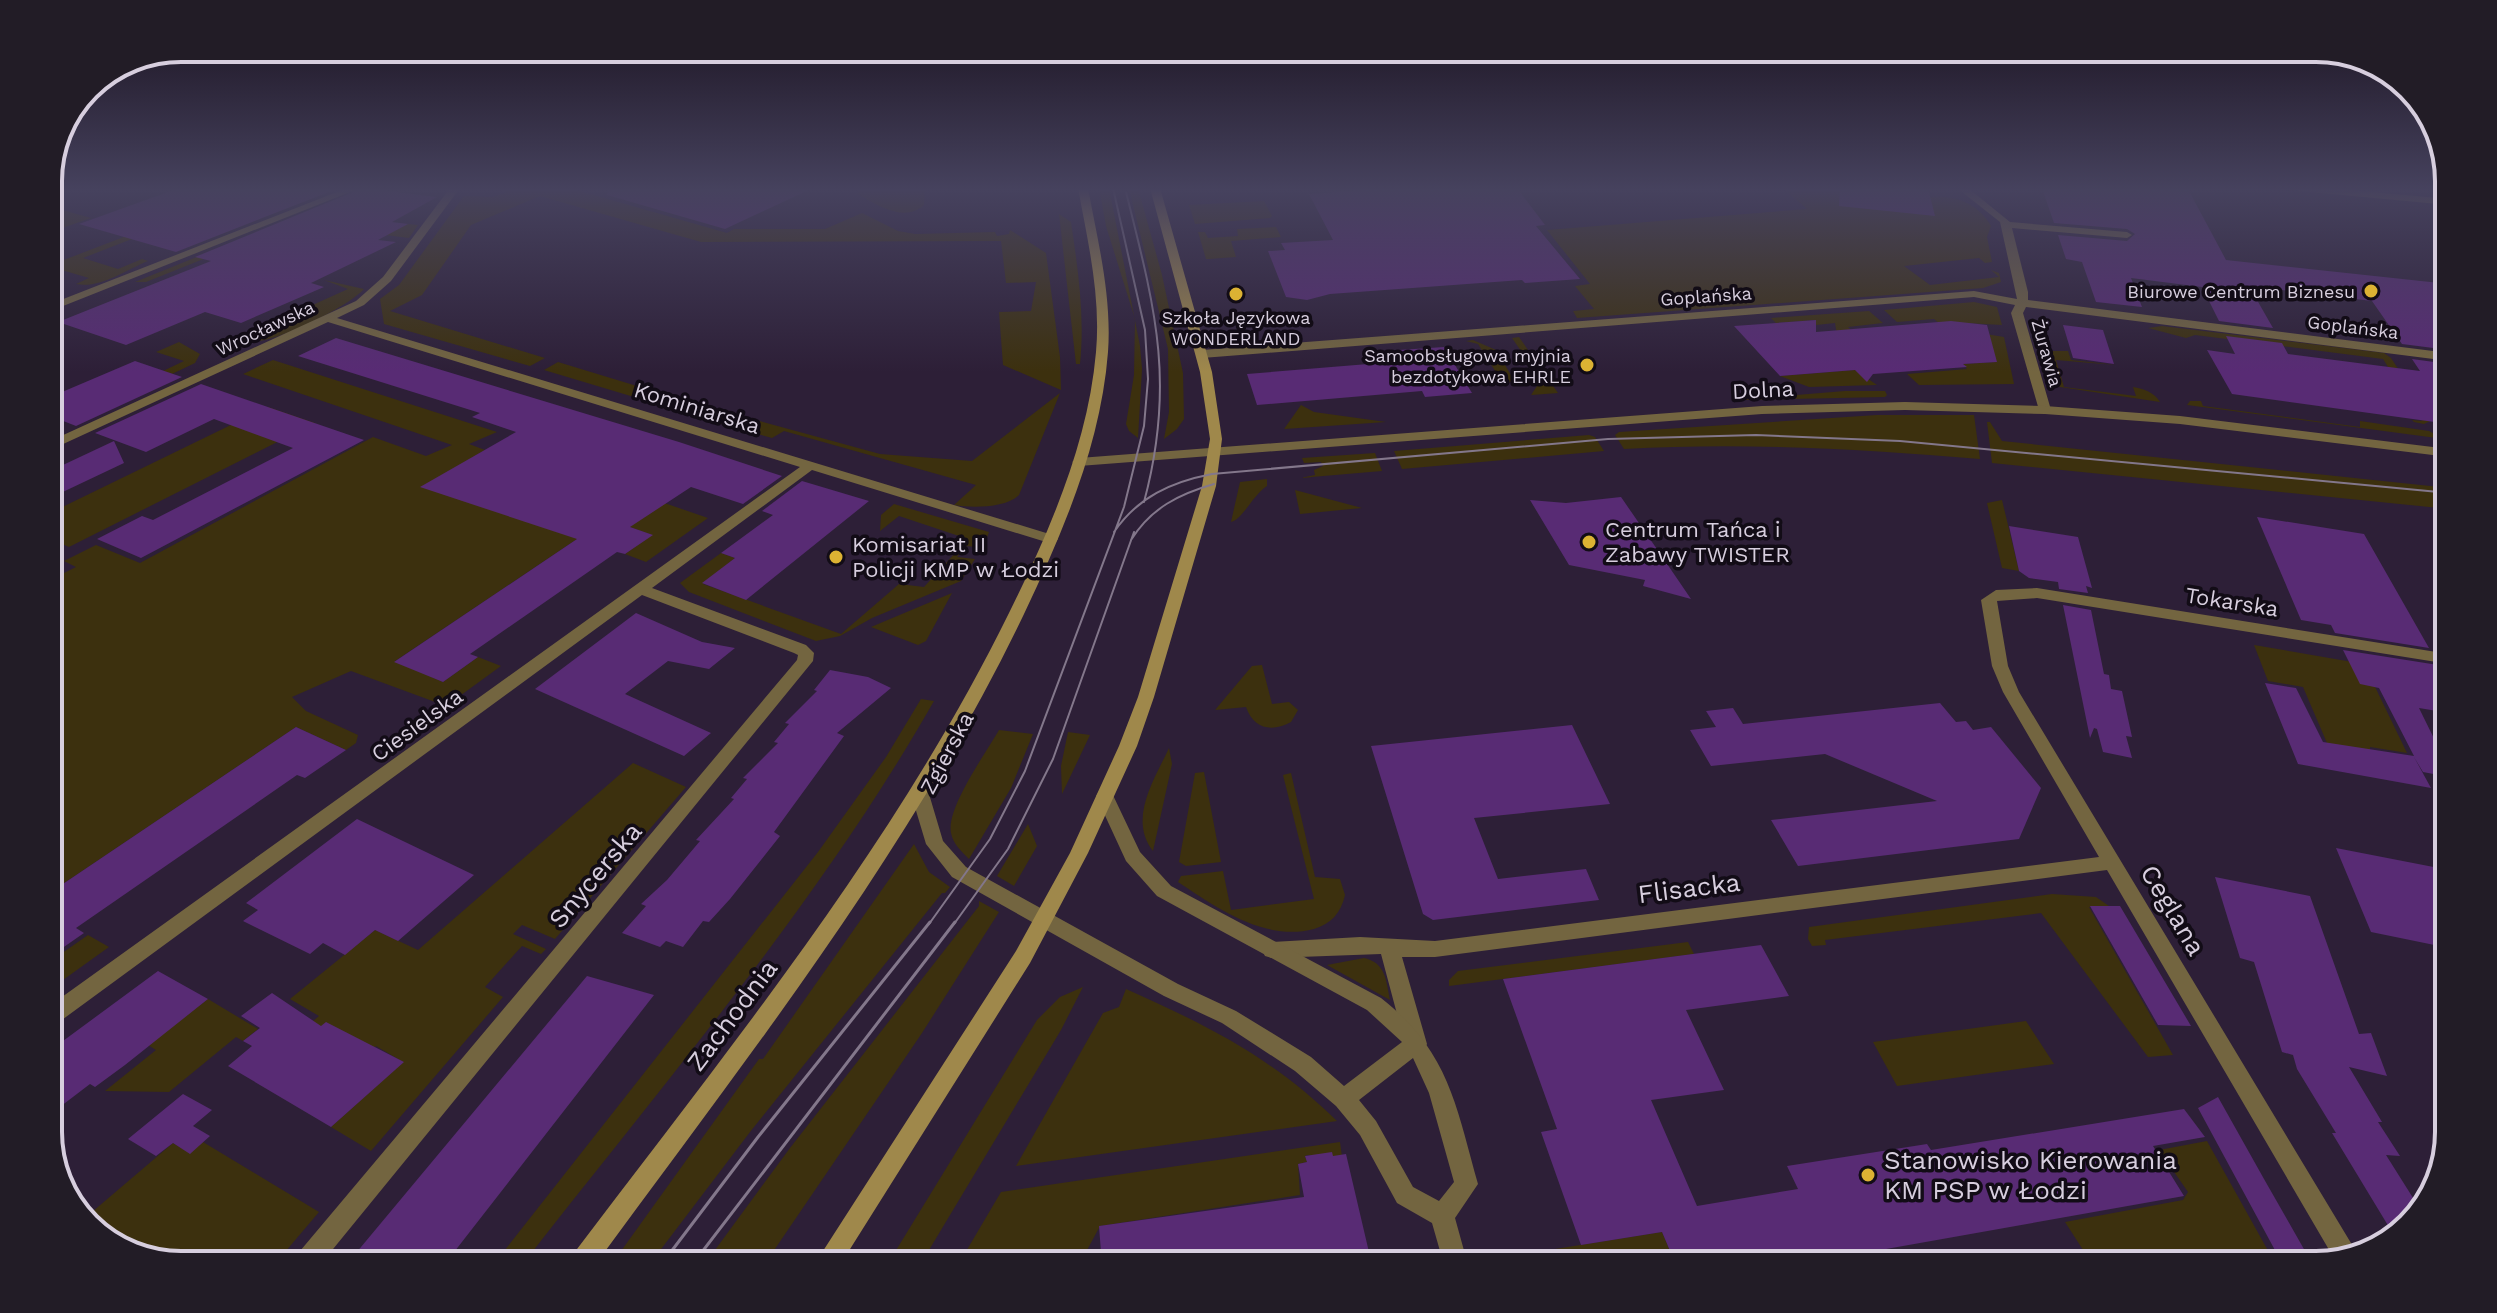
<svg xmlns="http://www.w3.org/2000/svg" width="2497" height="1313" font-family="'Work Sans',sans-serif">
<style>
.green{fill:#3c300e}
.building{fill:#582b74}
.lines{fill:none;stroke-linecap:round;stroke-linejoin:round}
.minor{fill:#736540;fill-rule:evenodd}
.tertiary{fill:#736540;fill-rule:evenodd}
.secondary{fill:#9f884b;fill-rule:evenodd}
.tram-far1{stroke:#83778b;stroke-width:2}
.tram{stroke:#83778b;stroke-width:3}
.poi-dot{fill:#dcb233;stroke:#120c16;stroke-width:3}
.labels{text-anchor:middle;dominant-baseline:central;stroke-width:7;stroke-linejoin:round;paint-order:stroke}
.far-poi-label{font-size:18px;fill:#d7cede;stroke:#120c16;text-anchor:end}
.far-street-label{font-size:18px;fill:#d7cede;stroke:#120c16}
.street-label{font-size:22px;fill:#d7cede;stroke:#120c16}
.poi-label{font-size:22px;fill:#d7cede;stroke:#120c16;text-anchor:start}
.near-street-label{font-size:26px;fill:#d7cede;stroke:#120c16}
.near-poi-label{font-size:26px;fill:#d7cede;stroke:#120c16;text-anchor:start}
.rim{fill:none;stroke:#d7cede;stroke-width:4}
</style>
<rect width="100%" height="100%" fill="#2d1f37"/>
<path class="green" d="M367,188H379L315,220L393,231L408,224L418,225L409,238L308,225L276,230L146,282H135Z
M496,188H569L727,233L734,229H825L862,213L898,231L915,234L995,232L997,236L1009,234L1010,230L1046,253L1060,357L1061,390L1003,365L999,312L1031,311L1036,282L1006,283L1001,241L701,242L540,196L471,225L422,295L390,311L545,358L530,366L384,324L380,299L399,285L464,196L493,197L507,192Z
M860,188H925L924,205C904,223 877,205 858,194Z
M1099,188H1109L1140,346L1142,369L1138,438L1129,431L1126,424L1134,375L1135,319L1106,226Z
M1129,188H1138L1162,275L1183,373L1184,419L1177,429L1164,439L1169,412L1168,349Z
M1783,188H1861L1865,209C1908,200 1964,180 1991,226L1987,237L1992,262L1985,263L1979,258L1904,266L1930,285L1999,277L1991,270L1999,273L2001,282L1983,288L1577,318L1573,311L1594,309L1575,286L1590,284L1547,230L1807,209Z
M1264,201L1272,216L1270,218L1195,224L1189,205Z
M48,206L91,218L48,233Z
M1059,214L1071,222C1078,270 1085,316 1080,364H1076Z
M1276,227L1281,237L1231,241L1236,257L1209,259H1206L1198,232H1205L1208,238L1238,236L1237,229Z
M129,235L137,237L83,258L118,269L142,259L148,261C126,270 99,289 76,284L89,278L48,266Z
M324,280L364,289C348,307 264,350 242,341L246,335L348,289Z
M1974,302L1997,307L2002,325L1967,323L1968,331L2004,337L2014,384L1919,385L1907,374L1967,369L1963,364L1996,362L1955,337L1934,319L1897,322L1884,310Z
M1869,311L1883,323L1848,327L1867,346L1839,348L1835,323L1816,325V320L1776,323L1771,318Z
M2162,326L2384,353L2391,358L2432,420L2424,424L2414,422L2412,420L2422,421L2383,359L2195,335L2186,338L2148,328Z
M1519,337L1558,393L1531,395L1541,380L1512,338Z
M1473,340L1496,350L1514,380L1504,385L1478,344L1466,341Z
M179,342L200,354L195,363L172,374L163,371L184,361L156,352Z
M2047,351H2068L2071,360L2116,365L2056,360L2064,387L2136,396L2133,387C2144,389 2154,392 2160,402L2060,387L2056,384Z
M273,360L497,432L469,444L485,450L422,487L612,485L708,518L646,562L625,554L652,535L607,519L395,661L443,682L478,657L501,666L446,706L351,671L292,697L306,711L358,735L356,743L346,750L296,727L48,894V832L59,825L48,818V581L76,567L64,561L96,545L140,563L373,437L426,456L452,445L243,374Z
M558,362L696,404L684,412L544,370Z
M1855,370L1877,385L1809,387L1780,376Z
M1845,391H1885L1887,395L1885,397L1734,400Z
M1060,393L1019,495C1006,508 972,508 954,505L976,485L784,431L772,438L718,423V418L726,412L880,454L972,461Z
M2190,401H2201L2203,406L2360,427V421L2429,431L2444,439L2187,405Z
M1301,405L1314,412L1386,422L1284,429Z
M268,407L315,423L69,547L48,538V514Z
M1877,415H1974L1980,459C1861,449 1743,442 1624,449L1615,435L1619,432Z
M1987,422H1990L2002,441L2449,488V509L1992,463Z
M1589,435L1595,437L1604,451L1402,469L1394,451Z
M1375,453L1382,471L1300,478L1315,475L1314,470L1323,466L1321,462L1304,463L1302,458Z
M1267,479V486C1252,496 1243,519 1231,522L1240,482Z
M1295,490L1362,508L1300,514Z
M2002,500L2019,571L2002,568L1987,503Z
M894,504L989,532L983,548L967,546L957,557L975,559L961,581L872,618L840,636L816,641L689,592L680,583L721,553L735,558L703,584L841,634L899,584L924,587L968,539L899,516L880,531L881,515Z
M952,593L926,641L918,645L871,627Z
M2254,645L2364,664L2407,753L2370,747V754L2333,747L2327,743L2303,687L2268,681Z
M1262,665L1272,704L1289,702L1298,710L1291,722C1271,733 1253,728 1246,707L1215,710L1252,666Z
M921,699L934,701C821,900 663,1084 522,1265H493L818,852L886,757Z
M999,730L1033,734L1011,788L969,859C962,852 953,844 951,833C946,808 986,753 999,730Z
M1068,732L1090,735L1062,794L1061,766Z
M1169,748L1172,764L1153,851C1128,819 1154,780 1169,748Z
M633,763L686,787L555,939L522,925L513,934L546,949L541,954L522,946L485,987L503,997L371,1151L331,1127L403,1062L376,1046L340,1078L286,1044L319,1016L290,999L375,930L418,950Z
M1204,772L1221,862L1186,866L1179,862L1195,773Z
M1291,773L1315,877L1340,879L1345,895C1341,913 1331,924 1314,929C1265,942 1217,908 1178,882L1181,876L1223,871L1231,910L1314,899L1283,775Z
M1028,824L1037,846L1014,886L997,876Z
M914,844L929,872L950,887L945,893H942L750,1132L649,1265H611L759,1059H763Z
M2052,894L2096,897L2109,906L2089,907L2173,1055L2148,1057L2041,913L1825,940L1826,945L1812,946L1808,939L1809,927Z
M979,901L999,912L922,1033L764,1265H704L790,1148L979,906Z
M88,935L109,947L56,985L48,981V963Z
M1688,942L1694,954L1449,986V980L1458,971Z
M1364,958C1386,963 1386,980 1390,1000L1327,965Z
M1083,987L1061,1030L920,1265H887L1037,1020L1060,997Z
M1126,989C1207,1025 1273,1058 1337,1121L1016,1166L1103,1013L1119,1007Z
M208,999L258,1029L243,1041L236,1037L169,1092L105,1091L156,1050L148,1045Z
M2026,1021L2054,1064L1897,1086L1873,1042Z
M2207,1141L2276,1265H2079L2085,1253L2065,1222L2183,1200L2188,1192L2159,1150Z
M203,1142L319,1212L274,1265H181L122,1251L85,1218L173,1143L190,1153Z
M1340,1142L1342,1157L1308,1155L1305,1156L1307,1162L1298,1164L1300,1195L1100,1226L1079,1265H958L1001,1192Z
M1662,1232L1676,1265H1540L1536,1252Z"/>
<path class="building" d="M179,188H339L176,252L79,224Z
M363,188L437,197L392,222L408,224L378,240L396,242L311,283L324,287L241,323L205,312L126,345L58,322L211,261L195,257Z
M608,188H813L725,229L607,195Z
M1395,188H1517L1545,225L1536,226L1580,279L1525,283L1522,280L1330,294L1307,300L1286,297L1268,251L1285,250L1281,243L1333,240L1309,194Z
M1840,188H1928L1935,216L1839,206Z
M2042,188L2188,189L2226,260L2449,284V350L2402,344L2372,301L2249,286L2273,328L2219,321L2202,287L2131,278L2142,307L2096,302L2082,262L2066,259L2058,235L2127,241L2135,234L2127,229L2054,223Z
M1816,320V332L1951,321L1987,325L1997,362L1963,364L1967,367L1873,374L1867,382L1855,370L1780,376L1734,326Z
M2063,325L2103,330L2114,364L2073,358Z
M2226,336L2282,343L2288,354L2420,371L2412,359L2449,364V424L2232,394L2207,350L2235,354Z
M336,338L679,442L782,476L743,504L691,487L630,527L653,535L625,554L617,552L470,654L478,657L443,682L394,662L577,539L420,487L516,432L472,417L480,413L298,356Z
M1444,347L1472,393L1425,397L1422,391L1257,405L1247,374L1405,361L1399,350Z
M135,361L182,377L76,426L48,415V398Z
M201,384L364,440L141,558L97,539L142,516L153,520L293,448L214,419L146,452L95,433Z
M114,441L124,463L48,499V472Z
M802,481L869,501L746,600L702,583L735,558L721,553L773,515L762,511Z
M1621,497L1661,555L1691,599L1643,586L1645,580L1569,565L1530,500L1566,503Z
M2257,517L2364,534L2429,648L2335,633L2331,625L2301,620Z
M2009,526L2078,537L2092,588L2086,586L2088,593L2059,589L2058,582L2029,578L2019,571Z
M2063,605L2091,610L2104,674L2109,675L2111,689L2122,691L2132,737L2126,736L2132,758L2103,752L2097,729L2094,728L2090,738Z
M636,613L702,642L735,648L709,669L668,661L625,694L711,733L684,756L535,689Z
M2343,650L2438,665L2443,674L2449,676V713L2419,708L2449,769V777L2423,772L2414,757L2431,788L2298,764L2265,683L2296,688L2323,742L2414,756L2379,688L2360,684Z
M830,670L868,677L891,688L837,733L844,736L774,832L780,836L730,899L709,922L703,921L683,947L666,941L660,947L622,933L646,906L641,904L667,880L700,841L696,840L734,799L731,798L747,779L743,778L778,743L774,742L789,724L785,723L817,691L814,690Z
M1940,703L1956,722L1966,721L1973,730L1991,727L2041,788L2019,839L1798,866L1771,820L1937,801L1825,754L1711,766L1690,730L1716,727L1706,711L1733,708L1743,724Z
M1572,725L1610,804L1474,818L1498,879L1586,869L1599,900L1433,920L1423,914L1371,746Z
M296,727L346,750L305,778L297,775L76,928L84,933L48,958V894Z
M357,819L474,875L398,941L375,930L345,955L323,943L310,954L243,921L258,910L246,903Z
M2336,848L2449,870V948L2371,932Z
M2215,877L2310,896L2359,1034L2371,1033L2387,1076L2349,1067L2382,1122H2378L2400,1156L2386,1155L2420,1209L2395,1237L2332,1133H2336L2297,1069L2293,1055L2282,1052L2254,962L2240,958Z
M2090,906H2120L2191,1026L2158,1025Z
M1761,945L1789,996L1686,1010L1724,1090L1651,1100L1697,1206L1798,1189L1787,1166L1927,1144L1931,1150L2184,1109L2205,1137L2153,1146L2184,1196L1796,1265H1676L1662,1232L1581,1245L1541,1132L1557,1129L1503,979Z
M158,971L208,999L125,1065L95,1087L90,1084L48,1116V1052Z
M587,976L654,995L444,1265H346Z
M272,993L321,1026L326,1022L404,1062L331,1127L228,1066L252,1046L243,1041L260,1028L241,1016Z
M183,1094L212,1110L193,1126L210,1136L190,1154L173,1143L156,1156L128,1139Z
M2218,1097L2264,1179L2313,1265H2283L2198,1108Z
M1332,1152L1333,1156L1346,1154L1372,1265H1267L1265,1255L1190,1265H1102L1099,1226L1304,1197L1298,1164L1307,1162L1305,1156Z"/>
<g class="lines">
<path class="minor" d="M347,188H360L48,312V305Z
M450,188H460L391,281L364,305L337,318L1056,536L1058,539L1056,542H1046L812,470L652,588L806,645L814,653L813,661L320,1265H292L295,1257L797,660L798,655L794,653L642,595L55,1025L48,1028V1007L800,467L328,322L48,451V442L356,301L383,277Z
M1957,188H1968L2010,222L2127,232L2132,235L2127,238L2012,228L2028,292V300L2449,353V361L2026,307L2023,313L2051,410L2045,414L2039,410L2011,313L2015,305L1974,297L1202,358L1196,354L1202,350L1974,291L2017,299L2000,222Z
M2294,188H2327L2449,199V205L2299,191Z
M2037,588L2449,654V664L2037,598L1997,601L2008,666L2019,692L2357,1253L2335,1260L2107,870L1435,957H1402L1427,1044L1424,1050L1416,1053L1408,1050L1405,1044L1381,954L1272,958L1265,956L1262,950L1265,944L1272,942L1360,937L1435,941L2099,857L2003,692L1992,666L1981,600L1996,590Z"/>
<path class="tertiary" d="M1905,402L2045,406L2180,416L2449,449V457L2180,424L2045,414L1905,410L1762,414L1079,466L1072,462L1079,458L1762,406Z
M920,788L926,789L929,794L943,841L966,867L1178,984L1236,1011L1311,1057L1344,1086L1402,1042L1367,1010L1157,896L1126,861L1096,796L1099,791H1111L1140,852L1171,886L1381,998C1449,1051 1456,1106 1478,1184L1455,1218L1468,1265H1444L1432,1223L1397,1203L1360,1135L1336,1106L1295,1071L1222,1023L1164,996L952,877L926,844L911,794L914,789ZM1413,1058L1429,1093L1454,1182L1439,1201L1413,1187L1376,1121L1359,1100Z"/>
<path class="secondary" d="M1078,188H1088C1098,242 1112,297 1108,352C1101,444 1063,532 1024,614C911,850 749,1055 595,1265H568L571,1257C728,1049 894,847 1009,613C1049,532 1088,444 1096,352C1101,297 1088,242 1078,188Z
M1150,188H1160L1212,372L1222,439L1216,486L1154,697L1137,746L1088,853L1030,963L840,1265H814L1016,951L1070,853L1119,746L1138,697L1202,486L1210,439L1200,372Z"/>
<path class="tram-far1" d="M1126,192C1155,308 1176,383 1144,502
M1114,532C1138,497 1171,482 1212,474L1608,439L1756,435L1900,441L2449,493
M1131,540C1151,508 1179,494 1214,484
M929,924L990,839L1025,771L1124,507L1144,426L1148,379L1145,330L1113,188
M954,924L1008,849L1053,759L1134,532"/>
<path class="tram" d="M661,1265L758,1137L930,922
M692,1265L955,922"/>
</g>
<linearGradient id="sky" x2="0" y2="1"><stop stop-color="#19111e"/><stop offset="0.51" stop-color="#46425e"/><stop offset="1" stop-color="#46425e" stop-opacity="0"/></linearGradient>
<rect width="2497" height="372" fill="url(#sky)"/>
<g class="poi-dot">
<circle cx="2371" cy="291" r="8"/>
<circle cx="1236" cy="294" r="8"/>
<circle cx="1587" cy="365" r="8"/>
<circle cx="1589" cy="542" r="8"/>
<circle cx="836" cy="557" r="8"/>
<circle cx="1868" cy="1175" r="8"/>
</g>
<g class="labels">
<g class="far-poi-label">
<text x="2355" y="291">Biurowe Centrum Biznesu</text>
<text x="1236" y="317" text-anchor="middle">Szkoła Językowa<tspan x="1236" dy="21">WONDERLAND</tspan></text>
<text x="1571" y="355">Samoobsługowa myjnia<tspan x="1571" dy="21">bezdotykowa EHRLE</tspan></text>
</g>
<g class="far-street-label">
<text transform="translate(1706 296) rotate(-4)">Goplańska</text>
<text transform="translate(2353 327) rotate(7)">Goplańska</text>
<text transform="translate(265 328) rotate(-25)">Wrocławska</text>
<text transform="translate(2047 353) rotate(74)">Żurawia</text>
</g>
<g class="street-label">
<text transform="translate(1763 390) rotate(-3)">Dolna</text>
<text transform="translate(697 408) rotate(17)">Kominiarska</text>
<text transform="translate(2232 602) rotate(9)">Tokarska</text>
<text transform="translate(417 725) rotate(-36)">Ciesielska</text>
<text transform="translate(947 753) rotate(-62)">Zgierska</text>
</g>
<g class="poi-label">
<text x="1605" y="529">Centrum Tańca i<tspan x="1605" dy="25">Zabawy TWISTER</tspan></text>
<text x="852" y="544">Komisariat II<tspan x="852" dy="25">Policji KMP w Łodzi</tspan></text>
</g>
<g class="near-street-label">
<text transform="translate(595 875) rotate(-50)">Snycerska</text>
<text transform="translate(1689 888) rotate(-7)">Flisacka</text>
<text transform="translate(2173 910) rotate(59)">Ceglana</text>
<text transform="translate(732 1015) rotate(-53)">Zachodnia</text>
</g>
<g class="near-poi-label">
<text x="1884" y="1160">Stanowisko Kierowania<tspan x="1884" dy="30">KM PSP w Łodzi</tspan></text>
</g>
</g>
<path d="M0 0H2497V1313H0ZM181 62H2316A119 119 0 0 1 2435 181V1132A119 119 0 0 1 2316 1251H181A119 119 0 0 1 62 1132V181A119 119 0 0 1 181 62Z" fill="#221c26" fill-rule="evenodd"/>
<path class="rim" d="M181 62H2316A119 119 0 0 1 2435 181V1132A119 119 0 0 1 2316 1251H181A119 119 0 0 1 62 1132V181A119 119 0 0 1 181 62Z"/>
</svg>
